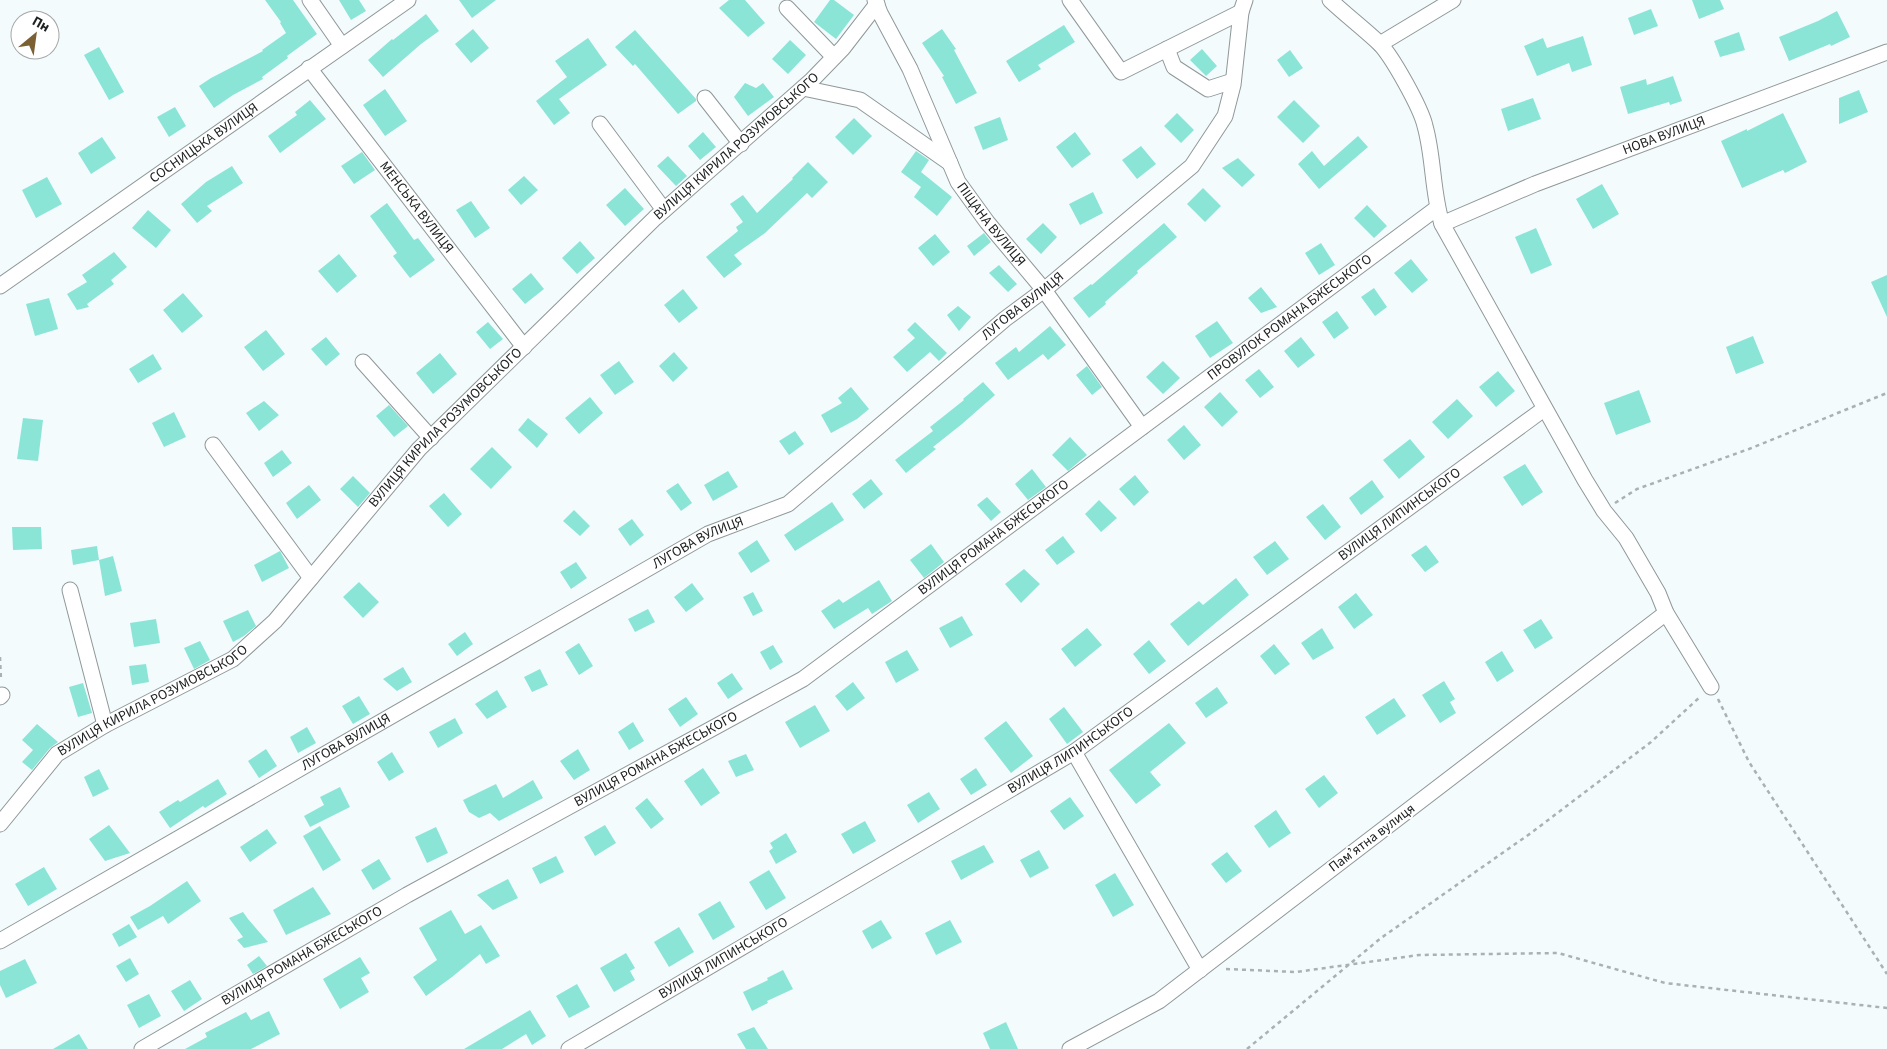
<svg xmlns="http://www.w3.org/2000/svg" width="1887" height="1049" font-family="'Source Sans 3',sans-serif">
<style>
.building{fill:#8be5d7}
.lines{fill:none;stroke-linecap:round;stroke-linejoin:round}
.minor-casing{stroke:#909899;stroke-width:17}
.path{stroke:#abb1b3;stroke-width:2.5;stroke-dasharray:4 4;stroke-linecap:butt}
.minor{stroke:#fff;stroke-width:15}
.labels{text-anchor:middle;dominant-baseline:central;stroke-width:4;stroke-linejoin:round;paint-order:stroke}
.street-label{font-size:14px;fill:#202324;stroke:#fff}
</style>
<rect width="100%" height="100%" fill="#f3fbfd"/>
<path class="building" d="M265,0H293L317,34L287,56L288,58L262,77L263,79L233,95L214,108L199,86L211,78L263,51L262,50L286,33L280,23L281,22Z
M339,0H359L366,11L351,20Z
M459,0H496L472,18Z
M729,0H745L765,23L748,37L719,8Z
M830,0H834L854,15L836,39L814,22Z
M1692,0H1720L1724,9L1699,19Z
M1651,9L1658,26L1634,35L1628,18Z
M1837,11L1850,37L1831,46L1830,44L1789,61L1779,37L1818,21Z
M426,14L439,31L421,44L383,77L368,60L392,39L393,40Z
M1064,25L1075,42L1038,65L1041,69L1019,82L1006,61Z
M473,29L489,48L471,63L455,44Z
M942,29L956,49L954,50L977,93L956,104L942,77L944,76L922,43Z
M635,30L696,99V101L678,114L635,64L633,66L615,47Z
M1739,32L1745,50L1720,57L1714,41Z
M1583,36L1592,65L1572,72L1569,63L1537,76L1524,46L1543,38L1547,48Z
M588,38L607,65L559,99L570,113L554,125L536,101L567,77L555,61Z
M790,40L806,55L788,74L772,59Z
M99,47L124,92L109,100L84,55Z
M1202,49L1217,66L1206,76L1190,60Z
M1290,50L1303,68L1289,77L1277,60Z
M1673,76L1682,101L1670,105L1669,102L1628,114L1620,87L1646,79L1647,85Z
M745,83L756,88L763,83L774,97L748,116L734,97Z
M385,89L407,121L385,136L363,105Z
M1859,90L1868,112L1839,124V98Z
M1533,98L1541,119L1508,131L1501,109Z
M310,100L326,119L280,153L268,136L297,115L295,112Z
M1294,100L1320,126L1303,143L1277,117Z
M175,107L186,126L169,137L157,117Z
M1177,113L1194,130L1181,143L1164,126Z
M1783,113L1807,162L1785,173L1783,170L1742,188L1721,141L1747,129V131Z
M1000,117L1008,140L983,150L974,127Z
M854,118L872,136L853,155L835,137Z
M703,132L716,147L700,160L688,146Z
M1075,132L1091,154L1072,168L1056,147Z
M1358,136L1368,147L1319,189L1298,164L1312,151L1324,166Z
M102,137L116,158L91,174L78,153Z
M1141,146L1156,164L1137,179L1122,160Z
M916,151L929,160L921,172L952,197L937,216L914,197L921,187L901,172Z
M362,152L375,170L354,184L341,166Z
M668,156L687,176L676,186L657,166Z
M1238,158L1255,175L1242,187L1222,168Z
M808,162L828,182L812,198L807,193L765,233L734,255L742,264L724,278L706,257L738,231L736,227L743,222L730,204L743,195L757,213L793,179L792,178Z
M232,166L243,183L207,206L212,211L197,223L181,204L206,182Z
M524,176L538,190L521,205L508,190Z
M47,177L62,204L36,218L22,190Z
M1602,184L1619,214L1593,229L1576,199Z
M625,188L644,209L625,226L606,205Z
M1203,188L1221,206L1205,222L1187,204Z
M1093,192L1103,213L1080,225L1069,204Z
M471,201L490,228L475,238L456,210Z
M387,203L414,240L418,238L435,260L410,278L393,256L397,253L370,216Z
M1367,205L1387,226L1374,238L1354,218Z
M148,210L171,230L156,248L132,228Z
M1043,223L1057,237L1041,254L1026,239Z
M1164,223L1177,237L1137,271L1138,273L1105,302L1106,304L1089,318L1073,298L1091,284L1092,285Z
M1536,228L1552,265L1531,274L1515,237Z
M984,233L991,242L974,256L967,246Z
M935,234L950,252L933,266L918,248Z
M580,241L595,258L577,274L562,258Z
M1321,243L1335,265L1319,275L1305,253Z
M114,252L127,267L111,280L114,284L87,304L89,307L77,310L67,294L87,282L82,275Z
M339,254L357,276L337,293L318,271Z
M1411,259L1428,280L1412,293L1394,273Z
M999,265L1017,284L1008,292L989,273Z
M531,273L544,289L525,304L512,289Z
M1887,275V317L1871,282Z
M1261,287L1277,307L1261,313L1248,298Z
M1374,288L1387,307L1375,316L1361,297Z
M683,289L698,308L679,323L664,305Z
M183,293L203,316L182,333L163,310Z
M49,298L58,329L35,336L26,304Z
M958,306L971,317L959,331L947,315Z
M1337,311L1349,328L1334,339L1322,322Z
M1217,321L1233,343L1210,358L1195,336Z
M488,322L503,339L490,349L476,332Z
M915,322L947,353L939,361L930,352L907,372L893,357L915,338L907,330Z
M1050,326L1066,345L1048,360L1043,354L1008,380L995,363L1016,347L1019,352Z
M266,330L285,354L263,371L244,347Z
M1753,336L1764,363L1736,374L1726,347Z
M326,337L340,354L326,366L311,349Z
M1301,337L1315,355L1298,368L1284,351Z
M674,352L688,368L673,382L659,366Z
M440,353L457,374L433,394L416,373Z
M153,354L162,369L138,383L129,369Z
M619,361L634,382L615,395L600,375Z
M1163,361L1180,378L1163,394L1146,377Z
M1087,366L1102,387L1092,395L1076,375Z
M1259,369L1274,387L1260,398L1245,380Z
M1498,371L1515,391L1496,407L1479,387Z
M983,382L995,395L962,424L933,447L936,449L906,473L895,460L933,431L930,427L964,400L963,399Z
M851,387L869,409L857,419L831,433L821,415L842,403L838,398Z
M1639,390L1651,422L1616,435L1604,403Z
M1220,392L1238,412L1222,427L1204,407Z
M590,397L603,413L579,434L565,418Z
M1457,399L1473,416L1448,439L1432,422Z
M264,401L279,415L259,431L246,413Z
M389,405L408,426L394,437L376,416Z
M174,412L186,437L164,447L152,423Z
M23,418L43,420L38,461L17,459Z
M528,418L548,434L537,448L518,430Z
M1184,425L1201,445L1184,460L1167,440Z
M795,431L804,444L789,455L779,441Z
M1070,437L1087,455L1068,471L1052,455Z
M1410,439L1425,457L1399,479L1383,460Z
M492,447L512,467L491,489L470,469Z
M282,450L292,463L273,477L264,463Z
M1525,464L1543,492L1522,506L1503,477Z
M1032,469L1046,487L1028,500L1015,484Z
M728,471L738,487L713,501L704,485Z
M1135,475L1149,492L1134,506L1119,489Z
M353,476L370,493L358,507L340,489Z
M871,479L883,494L864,509L852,494Z
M1372,480L1384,497L1361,515L1349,498Z
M678,483L692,503L681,511L666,491Z
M309,485L321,500L297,519L286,503Z
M444,493L462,514L448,527L429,506Z
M987,497L1001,512L991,521L977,505Z
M1099,500L1117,518L1101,532L1085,514Z
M832,502L844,520L795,551L784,535Z
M1323,504L1341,527L1325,540L1306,517Z
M574,510L590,526L580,536L563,521Z
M632,519L644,535L630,546L618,529Z
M12,527H41L42,549L13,550Z
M1063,536L1075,552L1057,565L1045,550Z
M757,540L770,561L751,573L738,553Z
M1275,541L1289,559L1267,575L1253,557Z
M931,544L944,562L924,578L910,560Z
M1426,545L1439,562L1425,572L1411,555Z
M97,546L99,560L73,565L71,550Z
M280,551L289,568L262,582L254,565Z
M113,556L122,591L105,596L99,560Z
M576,562L587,578L571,589L560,572Z
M1024,569L1040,584L1021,603L1005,584Z
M1236,578L1249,595L1188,646L1170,624L1199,601L1203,605Z
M879,580L892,601L872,614L868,608L834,629L821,611L839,599L843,603Z
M359,582L379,602L363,618L343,597Z
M692,583L704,599L686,612L674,597Z
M753,592L763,611L753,616L743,597Z
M1356,593L1373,615L1354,629L1338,607Z
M648,609L655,622L635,632L628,619Z
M248,610L256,626L244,636L233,642L223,621Z
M962,616L973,635L950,648L939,628Z
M156,619L160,643L134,647L130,623Z
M1541,619L1553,638L1535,649L1523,630Z
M1087,628L1102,645L1075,667L1061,649Z
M1322,628L1334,648L1313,660L1301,643Z
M465,632L473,644L457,656L448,644Z
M1149,640L1166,661L1149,674L1133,654Z
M200,641L210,660L194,669L184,648Z
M579,643L593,666L579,675L565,652Z
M1274,644L1290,664L1275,675L1260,656Z
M773,645L783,662L770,670L760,652Z
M907,650L919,670L896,683L885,662Z
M1502,651L1514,671L1497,682L1485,662Z
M146,664L149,682L132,685L129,666Z
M403,667L412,682L397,691L383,679Z
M540,669L548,685L532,692L524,677Z
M732,673L743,689L728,699L717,683Z
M1444,681L1455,699L1450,702L1456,713L1440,723L1422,695Z
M853,682L865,698L847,711L835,696Z
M83,683L92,713L78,717L69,687Z
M1217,687L1228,703L1206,718L1195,703Z
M497,690L507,707L487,719L475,704Z
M359,696L370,714L353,724L342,706Z
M686,697L698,714L680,727L668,709Z
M1394,698L1406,716L1377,735L1365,717Z
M815,705L830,731L800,748L785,722Z
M1064,707L1083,732L1067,744L1049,719Z
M455,718L463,733L438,748L429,732Z
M1006,721L1033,756L1011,773L984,738Z
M633,722L644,741L629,750L618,732Z
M1169,723L1186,743L1150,772L1161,785L1136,804L1109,770Z
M37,724L58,742L50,748L32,770L22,762L33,750L22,740Z
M307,727L316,743L298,753L290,737Z
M266,749L277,766L259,778L248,761Z
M578,749L590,770L574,780L560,761Z
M392,752L404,772L389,781L377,762Z
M746,754L754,770L736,777L728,761Z
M703,768L720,793L701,806L684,781Z
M976,768L987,785L971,795L960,779Z
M99,769L109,789L93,797L84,777Z
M1324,775L1338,793L1319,808L1305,789Z
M218,779L227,794L205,808L203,806L170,828L159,812L178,800L180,802Z
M533,780L543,798L499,821L490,813L479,818L469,812L463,800L496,784L503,798Z
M340,787L350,807L310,827L304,816L324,805L320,797Z
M929,792L940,809L918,823L907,805Z
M1070,797L1084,816L1064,830L1050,811Z
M647,798L664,819L651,829L635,808Z
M1276,810L1291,833L1269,848L1254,826Z
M865,821L876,841L853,854L841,834Z
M109,825L130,853L105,861L89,839Z
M605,825L616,843L595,856L584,837Z
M320,826L341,860L323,871L303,836Z
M436,827L448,853L427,863L415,837Z
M267,829L277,843L250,862L240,847Z
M786,833L797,852L776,864L769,851L773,848L770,843Z
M984,845L994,862L961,880L951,861Z
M1039,850L1049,868L1030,878L1020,860Z
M1227,852L1242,871L1226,883L1211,864Z
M556,856L564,872L540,884L532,868Z
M379,859L391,879L373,890L361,870Z
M44,867L57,889L28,906L15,884Z
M769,870L786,898L766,910L749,882Z
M1115,873L1134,905L1113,917L1095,885Z
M508,879L518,898L493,910L477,895Z
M187,881L201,901L168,924L163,916L138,930L130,917L150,906Z
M313,887L331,914L286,935L273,910Z
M720,901L735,927L713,940L698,914Z
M451,910L465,934L481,925L500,956L486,964L480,954L452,977L426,996L413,977L437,960L419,928Z
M243,912L248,919L268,942L244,948L237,940L243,937L229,918Z
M881,920L892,938L872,949L862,931Z
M950,920L962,942L936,955L925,933Z
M129,924L137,937L119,947L112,934Z
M679,927L694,952L669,967L654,942Z
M626,953L635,968L630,971L635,980L614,992L600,968Z
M259,956L267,966L253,974L247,965Z
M360,957L370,973L361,978L369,992L340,1009L323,979Z
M130,958L139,974L126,982L116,966Z
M25,959L37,983L6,998L0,985V971Z
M783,970L793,989L767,1001L768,1003L752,1011L743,992L768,980L767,978Z
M190,980L202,999L184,1011L171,991Z
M577,984L590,1007L569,1018L556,996Z
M149,994L161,1016L139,1028L127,1005Z
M530,1010L546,1036L532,1045L526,1034L502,1049H464Z
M269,1011L280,1034L251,1049H185L207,1037L205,1033L246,1012L251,1020Z
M1006,1022L1018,1049H990L983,1033Z
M754,1027L768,1049H746L737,1034Z
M79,1034L88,1049H53Z"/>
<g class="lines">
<defs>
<g id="minor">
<path d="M310,0L342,46"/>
<path id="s1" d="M875,0L880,13L910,69L958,182L987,222L1044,290L1142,427"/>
<path d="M1070,0L1121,72L1241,12"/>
<path d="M1330,0C1346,15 1363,28 1379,43C1392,56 1421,108 1425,126C1434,158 1432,192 1442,224L1585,480L1604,511L1626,538L1658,593L1666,613L1711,687"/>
<path d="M787,8L834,57"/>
<path d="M1380,44L1453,0"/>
<path d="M1167,49L1174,67L1208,89L1233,81"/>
<path id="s2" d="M309,68L524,347"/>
<path d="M803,88L860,100L950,163"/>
<path d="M705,98L741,144"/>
<path d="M600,124L664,210"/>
<path id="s3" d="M1442,224L1535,184L1887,52"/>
<path id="s4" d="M0,286L408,0"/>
<path d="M363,362L431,438"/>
<path d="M213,445L311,578"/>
<path d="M70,590L105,725"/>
<path d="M0,697L2,695"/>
<path d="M1074,752L1200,970"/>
<path id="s5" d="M0,824L57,754L105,725L233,659L275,621L419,449L655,218L811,81L843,48L877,4"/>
<path id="s6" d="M0,941L708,534L788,504L1005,319L1044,290L1192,166L1225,116L1233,85L1241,12L1245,0"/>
<path id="s7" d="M142,1049L407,895L803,679L1437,208"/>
<path id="s8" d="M569,1049L1074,752L1544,409"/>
<path d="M1070,1049L1159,1001L1666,613"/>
</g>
</defs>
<use href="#minor" class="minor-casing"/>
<path class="path" d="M1615,503L1637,489L1749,449L1887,393
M0,657L1,680
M1718,699L1749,762L1887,974
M1226,969L1296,972L1419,955L1558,953L1665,983L1887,1008
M1247,1049L1381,938L1531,833L1651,742L1701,696"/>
<use href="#minor" class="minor"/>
</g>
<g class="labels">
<g class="street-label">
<text stroke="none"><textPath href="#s3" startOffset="239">НОВА ВУЛИЦЯ</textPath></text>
<text stroke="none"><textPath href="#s4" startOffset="249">СОСНИЦЬКА ВУЛИЦЯ</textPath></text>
<text stroke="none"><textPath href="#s5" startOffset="1010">ВУЛИЦЯ КИРИЛА РОЗУМОВСЬКОГО</textPath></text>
<text stroke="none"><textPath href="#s2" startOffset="176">МЕНСЬКА ВУЛИЦЯ</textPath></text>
<text stroke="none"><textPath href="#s1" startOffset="254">ПІЩАНА ВУЛИЦЯ</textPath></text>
<text stroke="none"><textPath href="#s6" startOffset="1209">ЛУГОВА ВУЛИЦЯ</textPath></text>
<text stroke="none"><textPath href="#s7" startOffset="1364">ПРОВУЛОК РОМАНА БЖЕСЬКОГО</textPath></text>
<text stroke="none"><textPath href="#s5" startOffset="605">ВУЛИЦЯ КИРИЛА РОЗУМОВСЬКОГО</textPath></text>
<text stroke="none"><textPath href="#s8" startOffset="989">ВУЛИЦЯ ЛИПИНСЬКОГО</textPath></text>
<text stroke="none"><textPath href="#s7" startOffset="995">ВУЛИЦЯ РОМАНА БЖЕСЬКОГО</textPath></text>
<text stroke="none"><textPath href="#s6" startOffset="804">ЛУГОВА ВУЛИЦЯ</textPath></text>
<text stroke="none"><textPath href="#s5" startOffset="200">ВУЛИЦЯ КИРИЛА РОЗУМОВСЬКОГО</textPath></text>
<text stroke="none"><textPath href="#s6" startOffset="399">ЛУГОВА ВУЛИЦЯ</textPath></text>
<text stroke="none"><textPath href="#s8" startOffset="584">ВУЛИЦЯ ЛИПИНСЬКОГО</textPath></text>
<text stroke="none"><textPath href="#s7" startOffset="590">ВУЛИЦЯ РОМАНА БЖЕСЬКОГО</textPath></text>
<text transform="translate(1372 838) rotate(-37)">Памʼятна вулиця</text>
<text stroke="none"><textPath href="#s7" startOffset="185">ВУЛИЦЯ РОМАНА БЖЕСЬКОГО</textPath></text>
<text stroke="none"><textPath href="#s8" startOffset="179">ВУЛИЦЯ ЛИПИНСЬКОГО</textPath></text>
</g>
</g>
<g transform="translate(35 35) rotate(29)"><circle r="24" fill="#ffffff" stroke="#a6a7a7"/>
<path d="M0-4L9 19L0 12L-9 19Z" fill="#7c6033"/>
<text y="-8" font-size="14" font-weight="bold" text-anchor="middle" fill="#202324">Пн</text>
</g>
</svg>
